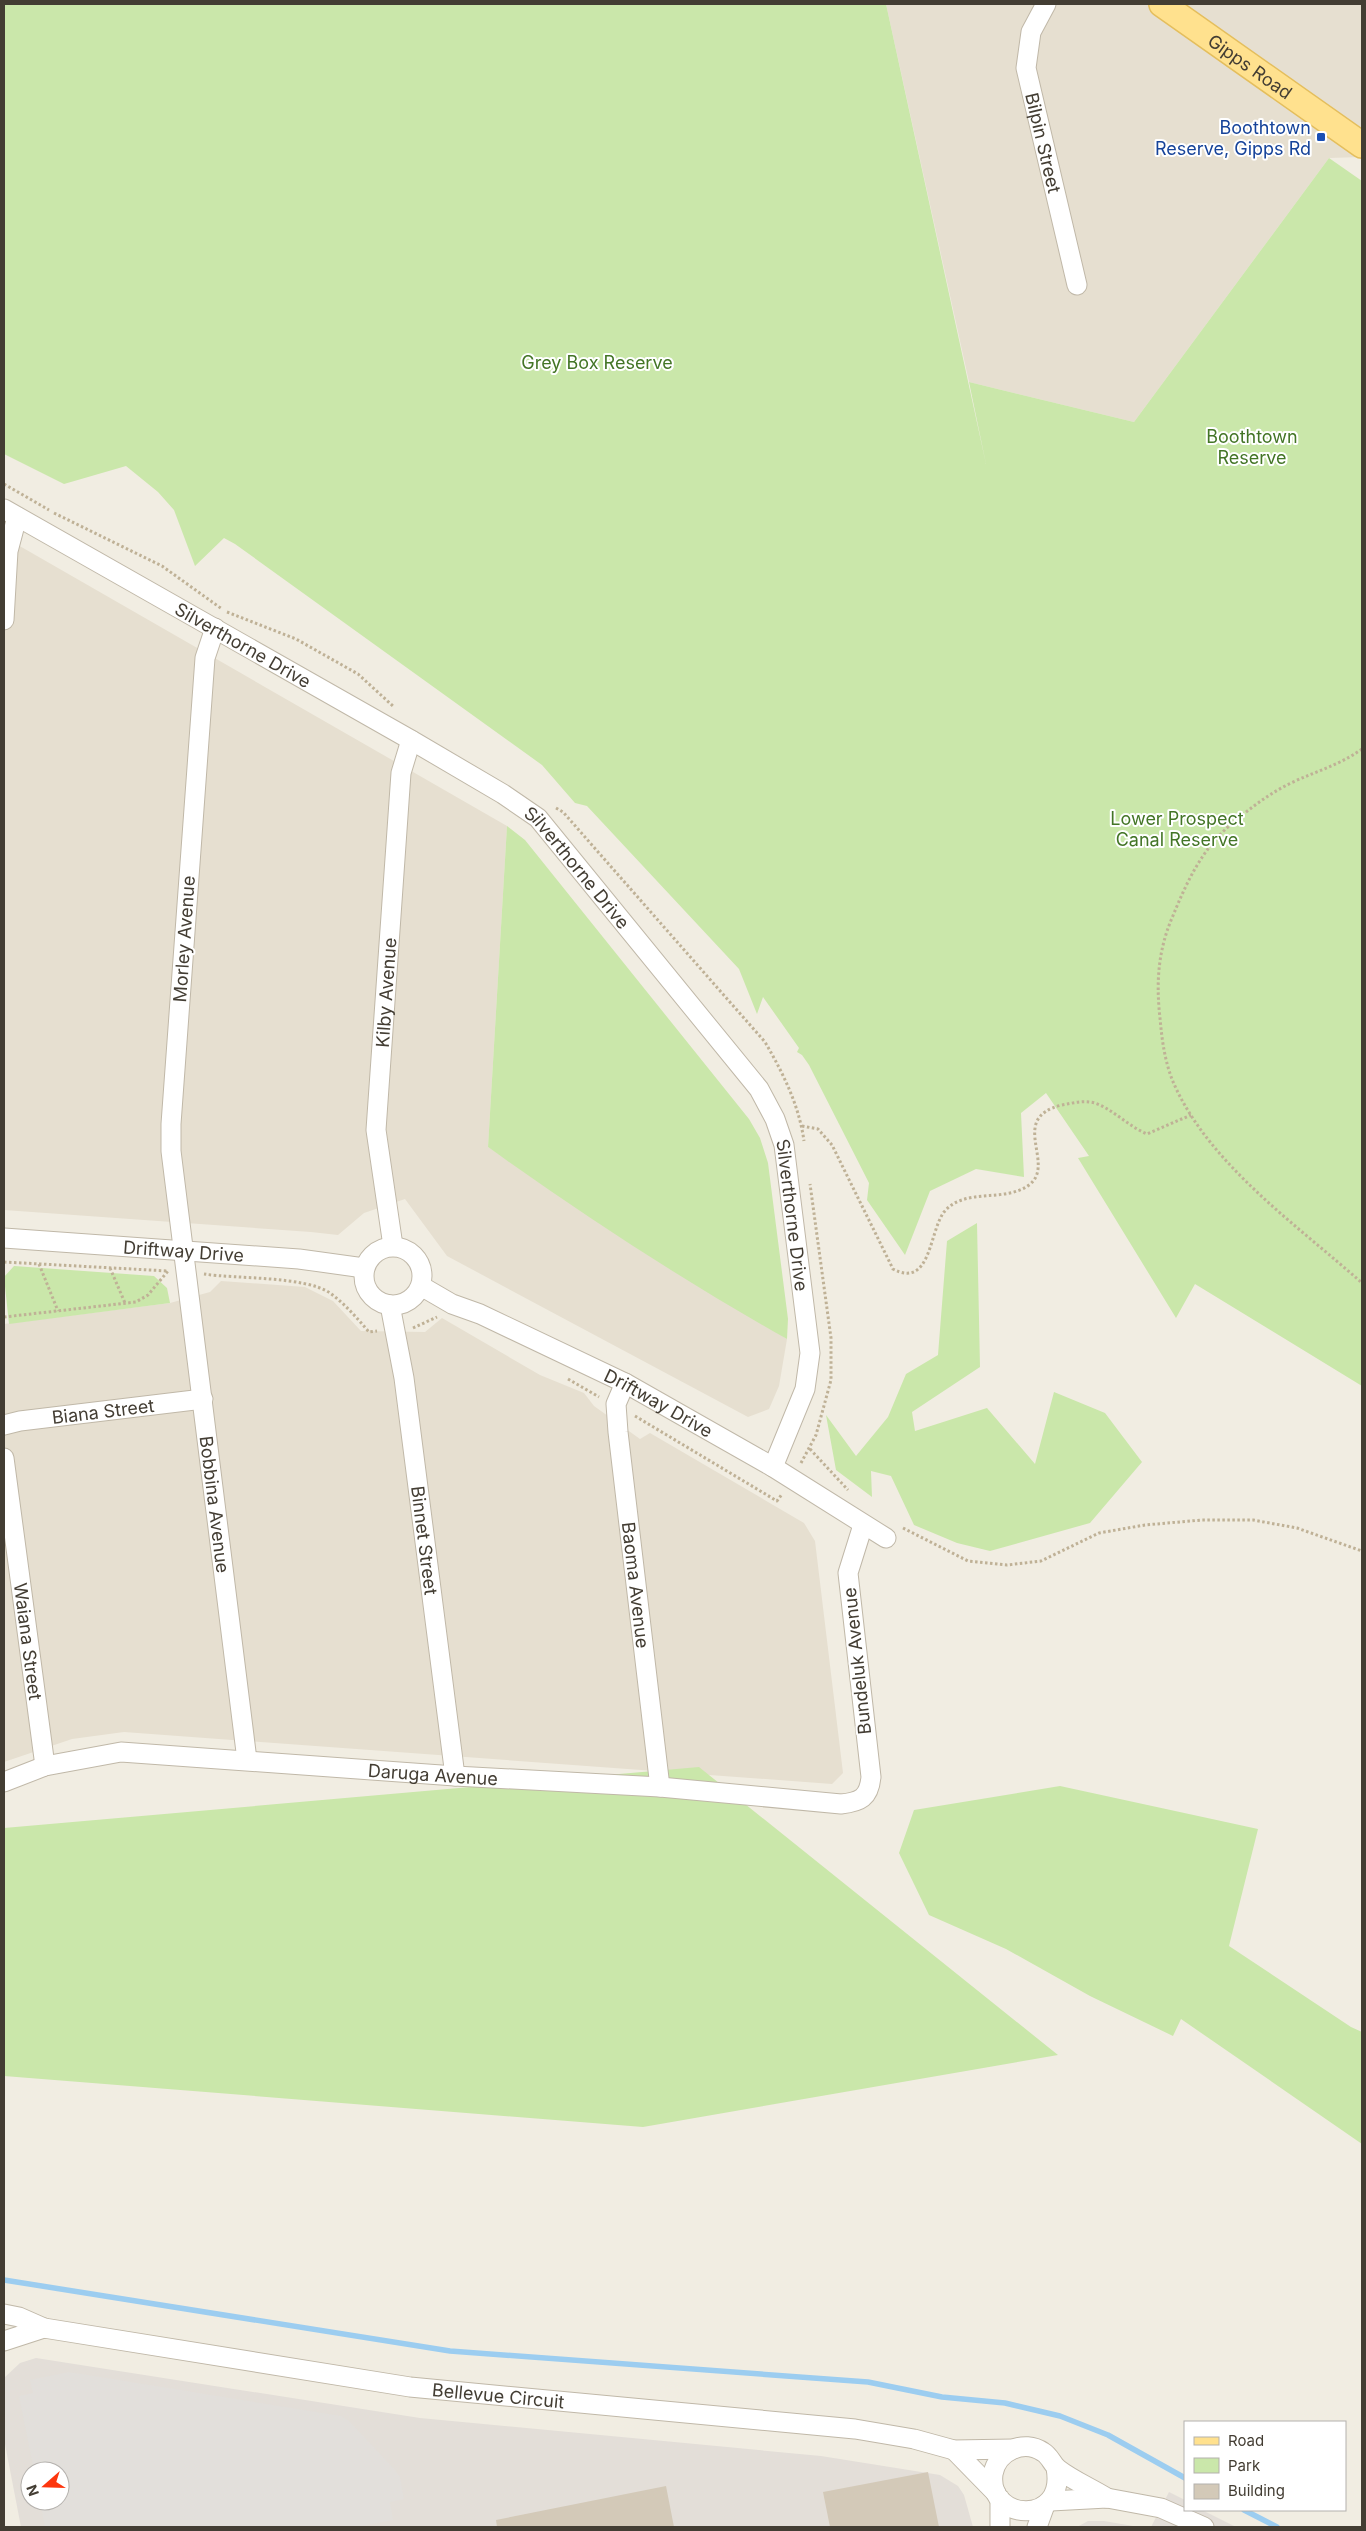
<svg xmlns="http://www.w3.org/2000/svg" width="1366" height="2531" font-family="Inter,sans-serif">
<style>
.residential{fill:#e6dfd0}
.industrial{fill:#e3ded8;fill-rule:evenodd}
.green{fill:#cae7aa}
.parking{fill:#e2dfdb}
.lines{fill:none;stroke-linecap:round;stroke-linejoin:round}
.stream{stroke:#9ccdf0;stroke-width:5.5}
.building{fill:#d3c9b8}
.minor-casing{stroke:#c0b8a8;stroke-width:21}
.major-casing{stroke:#e4be5d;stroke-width:28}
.path{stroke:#bfb196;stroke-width:3;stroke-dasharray:2.5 2.5;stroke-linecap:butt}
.minor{stroke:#fff;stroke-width:19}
.major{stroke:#ffe18e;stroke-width:25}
.transit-dot{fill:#1a4fb4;stroke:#fff;stroke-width:2}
.labels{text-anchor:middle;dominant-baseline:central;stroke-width:4;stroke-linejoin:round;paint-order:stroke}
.street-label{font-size:18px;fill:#433d33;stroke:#fff}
.transit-label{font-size:18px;fill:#164399;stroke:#fff;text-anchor:end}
.park-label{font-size:18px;fill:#437526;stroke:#fff}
</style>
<rect width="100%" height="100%" fill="#f1ede2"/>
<path class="residential" d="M886,4H1362V157L1329,158L1134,422L969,382Z
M4,537L507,826L488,1147L787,1339L779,1386L769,1409L748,1417L447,1256L405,1199L364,1213L338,1235L311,1232L4,1210Z
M221,1281L305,1287L333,1301L361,1331L425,1332L442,1318L540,1375L584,1393L594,1406L640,1439L650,1433L804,1523L815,1541L843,1773L832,1784L124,1732L72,1739L4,1762V1324L170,1303L210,1292Z"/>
<path class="industrial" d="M36,2358L420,2418L821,2456L940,2475L958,2486L964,2495L973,2527H21L4,2439V2378L20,2363ZM30,2471H60V2501H30Z
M1169,2492L1185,2500V2510H1202L1236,2527H1151Z
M1088,2521H1104L1139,2527H1077Z"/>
<path class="green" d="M4,4H886L986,464L969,382L1134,422L1329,158L1362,181V1386L1195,1284L1176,1318L1078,1158L1089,1156L1046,1093L1021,1113L1024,1177L976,1169L930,1191L905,1255L867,1200L869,1183L809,1065L802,1055L797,1052L799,1048L763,997L757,1014L739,969L587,806L575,803L542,765L235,544L224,538L195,566L174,510L158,492L126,466L64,484L4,454Z
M507,826L525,840L749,1119L760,1138L768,1163L788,1319L787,1339C684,1281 584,1216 488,1147Z
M977,1223L980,1367L912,1412L915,1431L987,1408L1035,1464L1054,1392L1105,1413L1142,1462L1090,1523L990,1551L957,1543L914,1525L891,1476L871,1471L872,1497L836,1470L826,1415L856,1456L888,1417L906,1374L938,1355L947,1241Z
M14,1266L154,1276L167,1288L170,1303L9,1324L4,1277Z
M699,1767L1058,2055L643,2127L4,2076V1828Z
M1060,1786L1258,1829L1229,1946L1351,2027L1362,2032V2144L1181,2019L1173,2036L1090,1996L1006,1949L929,1915L899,1853L914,1810Z"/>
<path class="parking" d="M69,2372L341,2416L349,2421L395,2470L400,2477L404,2499L390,2502L393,2520L357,2527H45L40,2501H60V2471H34L19,2396L33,2393L30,2380Z"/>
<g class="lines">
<path class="stream" d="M4,2280L450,2351L868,2382L942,2397L1005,2403L1060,2416L1108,2435L1185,2478
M1244,2510L1277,2527"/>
</g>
<path class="building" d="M928,2472L939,2527H830L823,2492Z
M666,2486L674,2527H497L496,2520Z"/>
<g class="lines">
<defs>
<g id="minor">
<path id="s1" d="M1046,4L1031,32L1026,68L1077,285"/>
<path id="s2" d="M4,509L411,740L503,794L538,818L759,1089L775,1119L784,1145L810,1353L805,1389L773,1467"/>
<path d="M4,620L8,551L17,517"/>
<path id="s3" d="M215,628L205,658L171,1124V1151L247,1760"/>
<path id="s4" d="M4,1238L299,1259L364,1268"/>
<path id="s5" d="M393,1246L376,1130L401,773L411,740"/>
<circle cx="393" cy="1276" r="29"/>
<path id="s6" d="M421,1286L452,1304L480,1314L625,1383L773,1467L886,1538"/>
<path id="s7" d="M390,1305L404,1378L455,1776"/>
<path id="s8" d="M625,1383L616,1404L618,1432L660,1787"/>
<path id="s9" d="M4,1425L20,1421L203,1399"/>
<path id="s10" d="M4,1458L45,1766"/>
<path id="s11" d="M4,1782L45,1766L121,1752L455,1776L660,1787L841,1804C860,1802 869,1798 871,1777L848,1573L863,1525"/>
<path id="s12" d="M4,2314L19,2317L44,2328L410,2387L855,2429L914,2439L954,2450L1013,2449"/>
<path d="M4,2341L44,2328"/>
<path d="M954,2450L996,2493"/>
<path d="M1056,2468C1067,2526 987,2522 993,2474C997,2451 1024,2439 1043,2452C1050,2456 1052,2464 1058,2469C1072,2480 1091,2488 1107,2498"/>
<path d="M1051,2501L1107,2498L1161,2508L1204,2527"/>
<path d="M1000,2527V2499"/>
<path d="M1037,2527L1045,2505"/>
</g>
<g id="major">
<path id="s13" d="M1162,4L1362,145"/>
</g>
</defs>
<use href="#minor" class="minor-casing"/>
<use href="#major" class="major-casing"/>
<path class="path" d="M4,484L49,510
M54,513L162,566L222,609
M227,612L296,639L358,674L394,707
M1362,749C1338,766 1316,771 1291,783C1268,794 1248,810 1229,826C1200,852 1186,884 1172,918C1158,951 1156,983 1160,1018C1162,1041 1165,1063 1174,1084C1210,1165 1297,1225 1362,1283
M556,808L563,812L765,1042C783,1073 799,1105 804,1141
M802,1126L818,1129L832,1145L893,1269C931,1289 929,1232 944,1212C964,1187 1005,1203 1029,1185C1057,1164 1007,1118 1062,1105C1073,1103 1084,1100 1095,1103C1114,1110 1128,1126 1147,1134L1191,1115
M4,1262L168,1271
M39,1264L58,1311
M110,1268L125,1303
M204,1274C237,1279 305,1276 330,1293C345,1304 357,1318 369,1332L377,1331
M4,1317L136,1302L148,1295L168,1271
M413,1328L437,1317
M568,1379L599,1397
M635,1416L777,1501L782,1494
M810,1449L848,1490
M801,1463L816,1435L831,1380V1338L810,1184
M903,1528L968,1561L1007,1565L1041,1561L1099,1533L1145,1525L1202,1520H1253L1297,1528L1362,1551"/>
<use href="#minor" class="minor"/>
<use href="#major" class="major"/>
</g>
<rect class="transit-dot" x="1316" y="132" width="10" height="10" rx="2.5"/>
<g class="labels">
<g class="street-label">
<text stroke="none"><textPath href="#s13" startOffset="108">Gipps Road</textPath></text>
<text stroke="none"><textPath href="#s1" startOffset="145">Bilpin Street</textPath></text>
<text stroke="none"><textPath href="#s2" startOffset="275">Silverthorne Drive</textPath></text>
<text stroke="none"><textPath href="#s2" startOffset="680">Silverthorne Drive</textPath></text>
<text transform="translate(184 939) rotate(-86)">Morley Avenue</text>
<text stroke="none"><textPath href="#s5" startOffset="255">Kilby Avenue</textPath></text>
<text stroke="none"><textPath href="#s2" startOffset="1099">Silverthorne Drive</textPath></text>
<text stroke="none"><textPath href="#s4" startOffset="180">Driftway Drive</textPath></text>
<text stroke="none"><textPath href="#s6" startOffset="265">Driftway Drive</textPath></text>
<text stroke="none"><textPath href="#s9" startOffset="100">Biana Street</textPath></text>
<text stroke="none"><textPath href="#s3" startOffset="882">Bobbina Avenue</textPath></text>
<text stroke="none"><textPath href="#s7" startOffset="238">Binnet Street</textPath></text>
<text stroke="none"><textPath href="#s8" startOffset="205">Baoma Avenue</textPath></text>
<text stroke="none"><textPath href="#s10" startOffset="185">Waiana Street</textPath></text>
<text transform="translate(857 1661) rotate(-96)">Bundeluk Avenue</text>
<text stroke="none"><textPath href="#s11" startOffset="434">Daruga Avenue</textPath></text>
<text stroke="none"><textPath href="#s12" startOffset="502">Bellevue Circuit</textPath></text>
</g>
<g class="transit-label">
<text x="1311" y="127">Boothtown<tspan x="1311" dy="21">Reserve, Gipps Rd</tspan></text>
</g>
<g class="park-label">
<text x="597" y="362">Grey Box Reserve</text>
<text x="1252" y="436">Boothtown<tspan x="1252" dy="21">Reserve</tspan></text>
<text x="1177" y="818">Lower Prospect<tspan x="1177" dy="21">Canal Reserve</tspan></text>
</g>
</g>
<rect width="1366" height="2531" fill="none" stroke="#433d33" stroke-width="10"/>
<rect x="1184" y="2421" width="162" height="90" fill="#ffffff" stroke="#b4b1ad"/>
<rect x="1194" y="2437" width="25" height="8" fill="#ffe18e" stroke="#b4b1ad"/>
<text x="1228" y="2446" font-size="15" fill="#433d33">Road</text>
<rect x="1194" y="2458" width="25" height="15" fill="#cae7aa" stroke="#b4b1ad"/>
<text x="1228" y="2471" font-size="15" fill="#433d33">Park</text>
<rect x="1194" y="2484" width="25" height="15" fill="#d3c9b8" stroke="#b4b1ad"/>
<text x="1228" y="2496" font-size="15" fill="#433d33">Building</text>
<g transform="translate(45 2486) rotate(250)"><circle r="24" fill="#ffffff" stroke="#b4b1ad"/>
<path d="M0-4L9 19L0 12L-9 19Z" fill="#fd360e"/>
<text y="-8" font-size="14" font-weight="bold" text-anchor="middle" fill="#433d33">N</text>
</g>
</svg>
